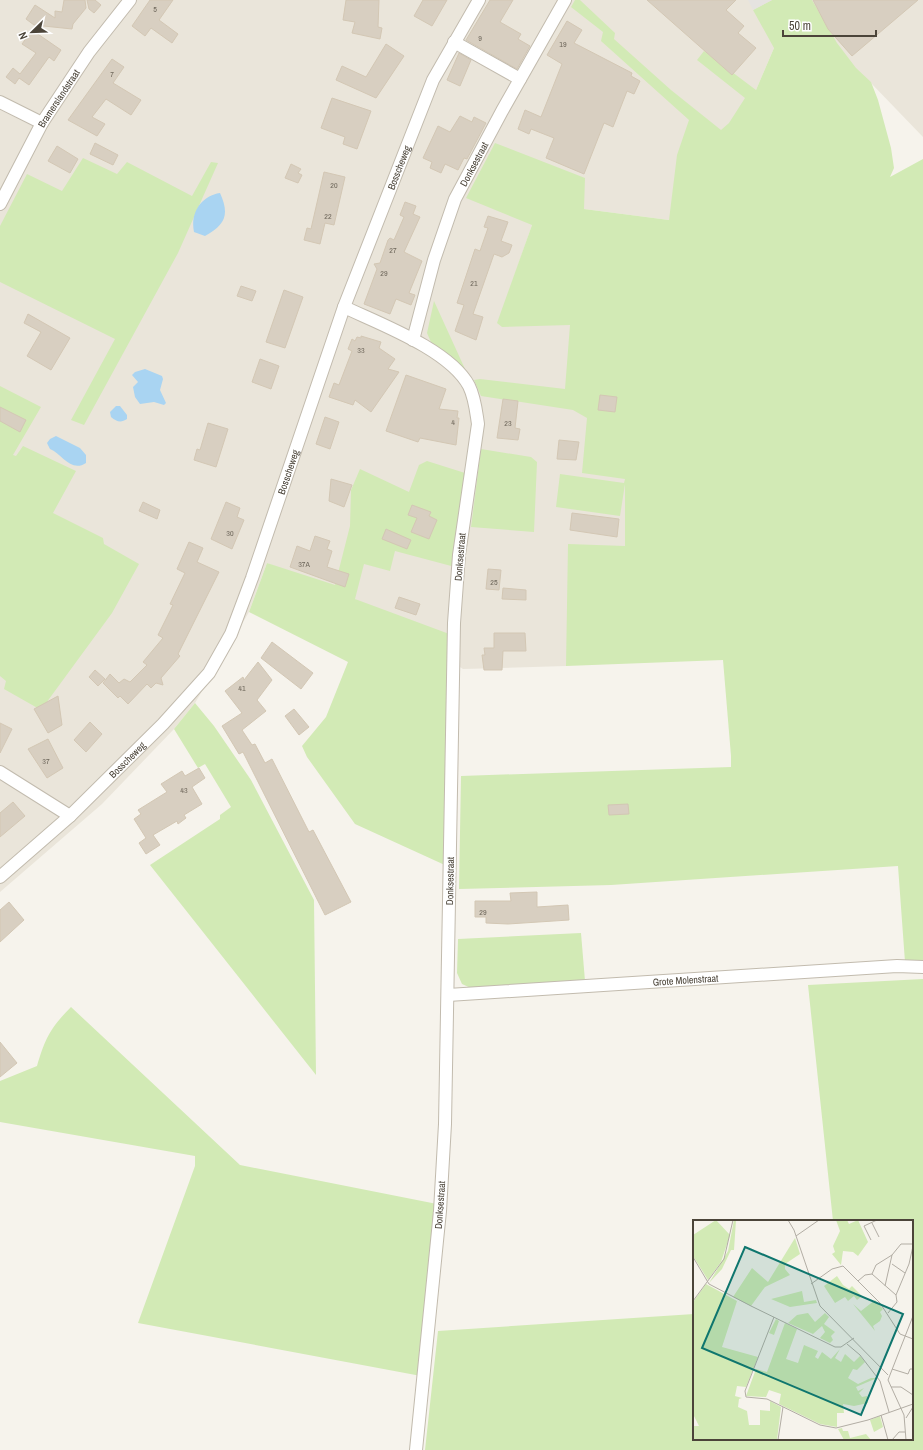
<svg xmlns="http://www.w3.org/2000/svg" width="923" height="1450" font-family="'Archivo Narrow',sans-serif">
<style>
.residential{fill:#eae5da}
.green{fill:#d2eab5}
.parking{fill:#e5e3e0}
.water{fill:#a9d4f2}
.building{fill:#d8cfc1;stroke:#d3c7b4}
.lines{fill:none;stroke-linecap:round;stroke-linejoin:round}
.minor-casing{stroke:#c2bbae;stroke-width:14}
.minor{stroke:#fff;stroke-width:12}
.labels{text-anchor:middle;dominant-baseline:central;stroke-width:3.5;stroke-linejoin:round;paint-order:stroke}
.number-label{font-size:8px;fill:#6e675b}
.street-label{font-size:10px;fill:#4b4439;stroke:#fff}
.inset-road{fill:none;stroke:#b2ada4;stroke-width:1}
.view{fill:#0f766e;fill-opacity:0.15;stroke:#0f766e;stroke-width:2}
.inset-edge{fill:none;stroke:#4b4439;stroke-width:2}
</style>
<rect width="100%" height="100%" fill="#f6f3ec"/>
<path class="residential" d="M0,0H923V137L870,82L774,48L756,90L669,220L584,209V179L532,225L498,323L570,324L625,478V546H579L566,666L463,669L355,599L267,563L249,612L195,703L174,729L102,804L0,892Z"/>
<path class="green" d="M575,0H580L615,33L614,39L671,90L721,130L729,123L745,98L697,60L704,51L756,90L774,48L753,10L772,0H812L837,43L856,68L871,82L878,100L891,148L894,168L890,177L923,159V963L905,962L898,866L611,885L459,889L461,776L731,767V756L723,660L566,666L568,544L625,546V484L620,516L556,507L560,474L624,483L625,479L582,473L587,418L573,410L481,396L474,380L480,379L565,389L570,325L502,327L497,323L532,225L466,198L495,143L585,178L584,209L669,220L677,155L689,120L601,41L603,32L571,7Z
M83,158L117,174L127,162L192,196L211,162L218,163L178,253L84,425L71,420L115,339L0,282V226L27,174L62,191Z
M434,301L465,369L434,349L427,333Z
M0,386L41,407L13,455L16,456L23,446L76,471L53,513L103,538L104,544L139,564L112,613L41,710L4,689L6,681L0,676Z
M481,449L531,457L537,462L534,532L471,527Z
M427,461L465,473L455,567L395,551L390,571L364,564L355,599L452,635L447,866L355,824L307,757L302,746L326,717L348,662L249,612L267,563L335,585L350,526L351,490L360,469L409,492L419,465Z
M195,703L214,726L251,780L314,900L316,1075L150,865L220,819V815L231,807L205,764L198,768L174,729Z
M581,933L585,981L473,989L462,984L457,973L458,939Z
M923,979V1450H425L438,1331L694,1314V1439H912V1221H833L808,985Z
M71,1007L240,1165L437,1204L421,1376L138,1323L195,1166V1156L0,1122V1081L37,1066C45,1039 50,1028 71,1007Z"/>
<path class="parking" d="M748,0H772L753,10Z"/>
<path class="water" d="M220,193C230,215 225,225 205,236L194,232C190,213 201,196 220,193Z
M145,369L162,376L163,379L160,390L166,403L164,405L154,402L140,404L135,397L133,387L138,382L132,375L135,372Z
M116,406H120L127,415V419C121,423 117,422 111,417L110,412Z
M56,436L80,448L86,455V463C71,473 62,454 50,449L47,443L50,439Z"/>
<path class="building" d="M64,0H85L86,8L73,24L72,29L34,25L26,19L35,5L55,18V11L62,12Z
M87,0H95L101,5L94,13L89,9Z
M150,0H173L159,20L178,34L172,43L151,28L145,36L132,26Z
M346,0H379L378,27L382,28L380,39L352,33L355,22L343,20Z
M423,0H447L432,26L414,16Z
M490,0H513L500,22L521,34L518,39L530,46L517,69L466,40Z
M647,0H736L726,10L744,26L738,33L756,48L732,75Z
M813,0H918L852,56L828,29Z
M567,21L582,30L574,43L632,73L631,76L640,81L634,94L627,91L613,127L604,123L584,174L546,158L554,138L531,129L529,134L518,129L525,110L541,117L562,64L547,55Z
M32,30L61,50L54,61L49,57L29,85L19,78L15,84L6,77L13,68L20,74L36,53L22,44Z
M386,44L404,56L376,98L336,80L342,66L366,77Z
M459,53L471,60L460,86L447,80Z
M112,59L124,67L113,83L141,100L131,115L106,99L92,117L105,124L97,136L68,120Z
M332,98L371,111L357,149L343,144L345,137L321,128Z
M460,116L472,122L474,117L486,123L467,159L464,158L458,170L445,164L441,173L430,168L432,162L423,158L438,126L450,132Z
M95,143L118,155L113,165L90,154Z
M57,146L78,159L70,173L48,161Z
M291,164L301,169L298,173L302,175L298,183L285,178Z
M324,172L345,177L334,225L325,223L320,244L304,240L307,228L311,229Z
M405,202L416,206L413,214L420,217L404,252L422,261L409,293L415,295L411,305L396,299L390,314L364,304L377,269L374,264L380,263L388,240L390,238L394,240L404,217L400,215Z
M488,216L508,222L501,241L512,245L509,253L502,257L494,254L473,314L483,317L476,340L455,331L464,305L457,303L475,249L480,251L488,228L484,227Z
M241,286L256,291L252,301L237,296Z
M284,290L303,297L285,348L266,342Z
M28,314L70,338L51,370L27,356L41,332L24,323Z
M361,336L381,342L379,348L395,359L388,369L399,372L371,412L355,400L353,405L329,397L334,383L339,385L352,351L348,349L352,339L355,341L357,337L361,338Z
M260,359L279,366L271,389L252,382Z
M406,375L446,389L439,409L458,411L457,418H459L456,445L420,438L418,442L386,431Z
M600,395L617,397L615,412L598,410Z
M503,399L518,401L515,428L520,429L518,440L497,438Z
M0,407L26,420L20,432L0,421Z
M325,417L339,422L330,449L316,444Z
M208,423L228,429L216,467L194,460L197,449L200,450Z
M559,440L579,442L576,460L557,459Z
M331,479L352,485L344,507L329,501Z
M143,502L160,510L157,519L139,511Z
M226,502L240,508L237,517L244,520L232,549L211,539Z
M412,505L431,512L429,516L437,520L429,539L411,532L417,518L408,515Z
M572,513L619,519L617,537L570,530Z
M386,529L411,540L407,549L382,539Z
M315,536L330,541L327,549L332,551L327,567L349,574L345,587L290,567L297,546L310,551Z
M189,542L203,548L197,562L219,572L178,654L180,656L161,678L163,685L156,683L151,688L147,684L128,704L120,696L118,698L103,683L110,674L119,683L124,679L130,682L147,665L143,662L163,638L158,635L173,605L170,604L185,573L177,569Z
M488,569L501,570L499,590L486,589Z
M503,588L526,590V600L502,599Z
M399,597L420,604L416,615L395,608Z
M494,633H525L526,651H503L502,670H484L482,655H485L484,648H494Z
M272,642L313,673L301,689L261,658Z
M258,662L272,680L257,700L266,711L242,730L252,745L255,744L265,763L272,759L309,832L313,830L351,902L325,915L243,752L239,754L222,726L242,713L225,691L243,677L244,680Z
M95,670L105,679L98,686L89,677Z
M58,696L62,725L48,733L34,709Z
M294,709L309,727L299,735L285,716Z
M90,722L102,734L86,752L74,740Z
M0,723L12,729L0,753Z
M48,739L63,768L47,778L28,749Z
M199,768L205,778L192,787L202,804L184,815L186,818L178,824L177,821L153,835L160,845L146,854L139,843L146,838L134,819L141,814L138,810L167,792L161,784L182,771L185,776Z
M13,802L25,816L0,837V813Z
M628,804L629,814L609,815L608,805Z
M537,892V907L568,905L569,920L508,924L486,923V917H475V901H511L510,893Z
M9,902L24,920L0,942V910Z
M0,1042L17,1063L0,1077Z"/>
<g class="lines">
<defs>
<g id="minor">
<path d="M454,42L520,79"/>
<path d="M0,102L42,123"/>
<path id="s1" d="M0,204L42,123L89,52L130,0"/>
<path d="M344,307C380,324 450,350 469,386C475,398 476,411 478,424L459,555L454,623L445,1124L440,1211L416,1450"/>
<path id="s2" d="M413,340L434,260L455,199L502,111L565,0"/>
<path d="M0,772L70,816"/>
<path id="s3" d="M0,877L70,816L163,724L209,673L231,634L252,578L344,307L433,80L479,0"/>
<path id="s4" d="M448,995L897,966L923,967"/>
</g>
</defs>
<use href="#minor" class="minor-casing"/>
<use href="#minor" class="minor"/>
</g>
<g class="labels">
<g class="number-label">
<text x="155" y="9">5</text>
<text x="480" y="38">9</text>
<text x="563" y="44">19</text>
<text x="112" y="74">7</text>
<text x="334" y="185">20</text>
<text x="328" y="216">22</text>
<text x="393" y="250">27</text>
<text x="384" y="273">29</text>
<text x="474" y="283">21</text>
<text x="361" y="350">33</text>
<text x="453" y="422">4</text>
<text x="508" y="423">23</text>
<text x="230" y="533">30</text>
<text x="304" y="564">37A</text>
<text x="494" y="582">25</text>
<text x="242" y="688">41</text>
<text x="46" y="761">37</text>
<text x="184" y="790">43</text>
<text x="483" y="912">29</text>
</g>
<g class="street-label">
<text stroke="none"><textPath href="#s1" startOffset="121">Bramerslandstraat</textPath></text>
<text stroke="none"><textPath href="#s2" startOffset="187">Donksestraat</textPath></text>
<text stroke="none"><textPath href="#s3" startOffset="833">Bosscheweg</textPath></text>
<text stroke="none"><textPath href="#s3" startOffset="509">Bosscheweg</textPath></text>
<text transform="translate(460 557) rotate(-85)">Donksestraat</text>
<text stroke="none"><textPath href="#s3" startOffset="173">Bosscheweg</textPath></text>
<text transform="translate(450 881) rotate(-89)">Donksestraat</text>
<text stroke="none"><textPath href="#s4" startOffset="238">Grote Molenstraat</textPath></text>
<text transform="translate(440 1205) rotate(-86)">Donksestraat</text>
</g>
</g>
<g transform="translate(693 1220)">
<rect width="220" height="220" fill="#f6f3ec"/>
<path d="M23,0L37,15L28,42L15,60L0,36V15ZM41,0H43L41,30H38L29,49L16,63L35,31ZM143,0H154L156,4L165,0L175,22L165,36L160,32L150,31L148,45L139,34L142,32L140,26L147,11ZM102,18L107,34L92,44V49L97,55L72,67L58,86L40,77L59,48L75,62ZM144,56L150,65L156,69L159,66L169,76L164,80L161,76L155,81L152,77L142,83L131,66ZM13,64L44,81L29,127L65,137L53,167L44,166L42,176L49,178L46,179L45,187L54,191L56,205H67V190L77,191V181L88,187L84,220H0V206H6L0,194V82ZM109,71L111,82L123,80L124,83L97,87L78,79ZM182,80L190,89L187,92L189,96L187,101L180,106L182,111L160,84L168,91ZM115,93L122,102L132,93L136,97L131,104L142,112L138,116L140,120L137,123L127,118L132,112L129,106L120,114L95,103L104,95ZM83,99L86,101L81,115L76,113ZM92,103L104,109L93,139L105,143L111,125L125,131L122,137L125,139L129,132L138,139L147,129L142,138L148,142L152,134L161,142L167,136L172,142L164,150L160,149L155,158L165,164L178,158H184L163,167L165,171L171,168L166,173L169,177L174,176L175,183L161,186L150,184L151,193H144V207L127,204L86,184L88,174L76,170L73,177L53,176L63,149L74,152ZM187,196L190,207L181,212L177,200ZM149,208L150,211H155L157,218L173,214L178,220H151L145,209Z" fill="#d2eab5"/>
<path class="inset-road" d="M95,0L101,10L127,86L195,155M179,3L186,17M103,16L126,0M178,20L171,6L184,0M0,37L16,64L58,86L142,127H148L161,118M199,44L212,53M179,54L203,75M165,61L172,55L179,54L183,45L199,35L208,24H220M118,64L139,49L150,46L187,83L207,114L220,119M192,66L199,35M0,81L31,39L40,0M195,93L204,82L203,75L216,44L220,26M81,97L52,171L53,177L74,179L127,205L143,208L175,200L220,184M154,124L167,135L187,161L196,192M199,149L215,154L217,149H220M195,160L220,96M195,160L211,195L213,220M198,167H208L220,175M188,195L195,220M213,198L220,187M85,220L90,187M199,220L206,212H212"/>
<path class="view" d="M52,27L210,94L168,195L9,128Z"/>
<rect width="220" height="220" class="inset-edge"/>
</g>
<g transform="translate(32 32) rotate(247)" stroke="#ffffff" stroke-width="3" paint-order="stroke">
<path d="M0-3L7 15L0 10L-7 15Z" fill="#4b4439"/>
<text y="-6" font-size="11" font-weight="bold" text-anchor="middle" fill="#4b4439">N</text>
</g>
<path d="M783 30v6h93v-6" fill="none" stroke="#4b4439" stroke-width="2"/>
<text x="789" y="30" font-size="12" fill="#4b4439" stroke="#ffffff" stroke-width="3" paint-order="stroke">50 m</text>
</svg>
